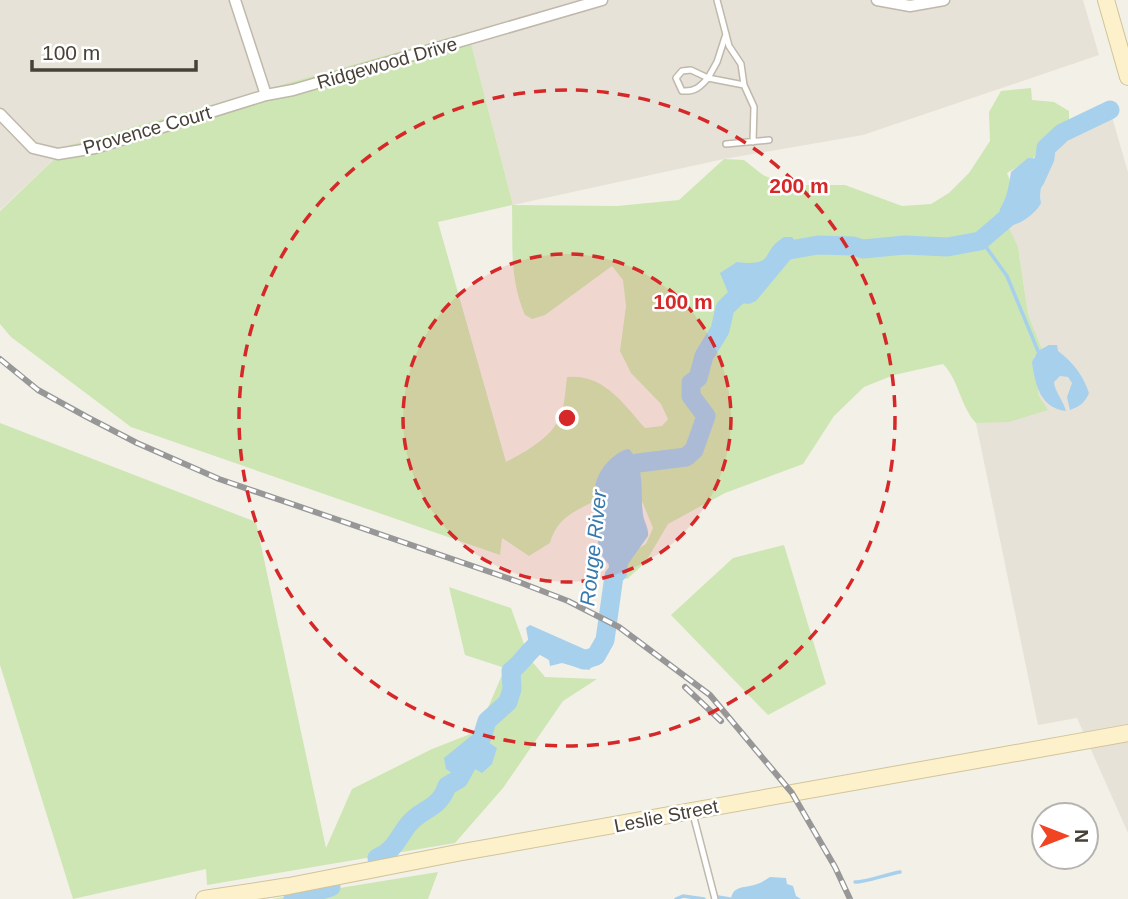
<svg xmlns="http://www.w3.org/2000/svg" width="1128" height="899" font-family="Arial,sans-serif">
<style>
.residential{fill:#e7e2d7}
.green{fill:#cee6b3;fill-rule:evenodd}
.water{fill:#a7d0ed}
.lines{fill:none;stroke-linecap:round;stroke-linejoin:round}
.stream{stroke:#a7d0ed;stroke-width:3.5}
.river{stroke:#a7d0ed;stroke-width:19}
.lane-casing{stroke:#bfb8ab;stroke-width:8}
.street-casing{stroke:#bfb8ab;stroke-width:13}
.secondary-casing{stroke:#d1c49a;stroke-width:18}
.lane{stroke:#fff;stroke-width:5}
.street{stroke:#fff;stroke-width:10}
.secondary{stroke:#fcf1ca;stroke-width:16}
.rail-casing{stroke:#979797;stroke-width:6}
.rail{stroke:#fff;stroke-width:3.5;stroke-dasharray:10;stroke-linecap:butt}
.ring{fill:none;stroke:#d62828;stroke-width:3.5;stroke-dasharray:12 9}
.labels{text-anchor:middle;dominant-baseline:central;stroke-width:5;stroke-linejoin:round;paint-order:stroke}
.street-label{font-size:19px;fill:#474137;stroke:#fff}
.water-label{font-size:21px;font-style:italic;fill:#3479af;stroke:#fff}
.centre{fill:#d62828;stroke:#fff;stroke-width:3.5}
.ring-label{font-size:21px;text-anchor:middle;font-weight:bold;fill:#d62828;stroke:#fff;stroke-width:5;stroke-linejoin:round;paint-order:stroke}
</style>
<rect width="100%" height="100%" fill="#f3f0e8"/>
<path class="residential" d="M0,0H1083L1099,55L863,135L724,159L513,205L468,32L69,145L0,210Z
M1110,110L1128,172V833L1077,718L1038,725L976,423L1009,421L1039,396L1034,355L1044,354L1028,314L1018,247L1003,222L1041,203L1040,186L1049,168L1046,148L1062,133Z"/>
<path class="green" d="M468,32L513,205L617,206L679,200L724,159L744,160L763,175L786,185H845L902,206L931,204L949,193L969,173L990,141L989,112L1001,91L1031,88L1032,100L1054,102L1069,111V129L1043,152L1007,173L1014,191L1003,215L1018,247L1028,314L1044,354L1034,356L1039,396L1048,410L1009,422L976,423C960,406 959,380 943,364L894,375L864,387L834,416L803,464L725,493L668,524L645,563L627,579L615,574L633,552L646,544L653,528L637,489L614,467L596,488L599,499C577,510 557,517 550,543L529,556L502,538L500,555L131,427L11,337L0,324V211L69,145ZM512,205C513,244 509,278 525,315L532,319L545,315L612,266L623,280L626,306L620,351L631,373L661,404L668,419L662,426L645,428C624,404 603,373 567,377C565,392 565,408 558,421C549,439 523,453 506,462L438,222Z
M0,423L256,522L326,848L352,789L432,749L478,731L505,668L465,655L449,587L511,608L529,658L545,677L597,679L563,701L503,788L455,843L207,885L206,869L73,899L0,665Z
M784,545L826,684L768,715L671,615L733,558Z
M438,872L428,899H272Z"/>
<path class="water" d="M1028,158L1047,159C1051,177 1037,180 1041,203C1036,215 1003,239 1000,215C999,210 1000,209 1002,205C1008,194 1009,184 1011,172Z
M784,237H792L800,248L756,301L749,304L732,302L720,273L737,262C777,267 759,252 784,237Z
M1049,345H1057L1058,351C1073,362 1083,375 1089,393C1085,402 1081,406 1070,410L1067,397L1072,383L1068,377L1060,376L1054,382C1054,390 1063,400 1066,411C1040,408 1035,384 1032,362L1038,351Z
M629,449C646,467 640,492 643,514C644,522 649,528 648,536L621,574C609,567 598,555 598,540C597,533 602,526 602,519C602,509 596,501 595,493C593,475 613,451 629,449Z
M530,625L591,652L598,660L589,670L562,663L550,666L549,660L528,648L529,644L526,628Z
M477,735L497,748L492,764L482,773L475,769L459,778L446,769L444,758L471,736Z
M770,877L786,878L787,884L793,886L796,896L801,899H731C733,886 743,888 754,885C760,884 765,880 770,877Z"/>
<g class="lines">
<path class="stream" d="M981,240L1007,276L1038,351
M855,882C866,882 888,874 900,872
M718,897L730,899
M676,899L683,896L704,899"/>
<path class="river" d="M1035,180L1045,158L1046,148L1062,133L1110,110
M778,257L784,251L818,245L853,246L863,249L905,245L947,247L980,241L1021,206
M623,478V471L638,463L686,457L694,450L706,416L691,396V383L698,378L704,356L720,330L725,308L751,283
M377,858C393,852 398,838 408,825C421,808 439,810 447,786L459,779L482,737L487,721L508,702L512,689L511,671C522,663 527,652 538,644L584,660L596,656L605,640L614,576L618,572L619,546
M293,899L331,887"/>
<defs>
<path id="lane" d="M717,0L729,46L741,64L744,85L754,107L753,142
M726,34L717,62L708,78L744,85
M691,70L708,78C700,87 695,92 682,91L676,78L682,71Z
M726,144L769,140
M693,814L715,899"/>
<path id="street" d="M235,0L266,95
M877,0L910,6L944,0
M0,114L33,148L58,154L95,148L266,95L293,90L602,0"/>
<path id="secondary" d="M1106,0L1128,77
M204,899L289,886L457,853L1128,733"/>
</defs>
<use href="#lane" class="lane-casing"/>
<use href="#street" class="street-casing"/>
<use href="#secondary" class="secondary-casing"/>
<use href="#lane" class="lane"/>
<use href="#street" class="street"/>
<use href="#secondary" class="secondary"/>
<defs>
<path id="rail" d="M0,359L38,390L87,417L137,443L219,479L519,582L568,601L619,627L710,695L792,793L835,867L850,899
M685,687L721,721"/>
</defs>
<use href="#rail" class="rail-casing"/>
<use href="#rail" class="rail"/>
</g>
<circle cx="567" cy="418" r="164" fill="#d62828" fill-opacity=".12"/>
<g class="ring">
<circle cx="567" cy="418" r="164"/>
<circle cx="567" cy="418" r="328"/>
</g>
<g class="labels">
<g class="street-label">
<text transform="translate(387 63) rotate(-16)">Ridgewood Drive</text>
<text transform="translate(147 130) rotate(-16)">Provence Court</text>
<text transform="translate(666 816) rotate(-11)">Leslie Street</text>
</g>
<g class="water-label">
<text transform="translate(593 548) rotate(-84)">Rouge River</text>
</g>
</g>
<circle cx="567" cy="418" r="10" class="centre"/>
<g class="ring-label">
<text x="799" y="193">200 m</text>
<text x="683" y="309">100 m</text>
</g>
<g transform="translate(1065 836) rotate(90)"><circle r="33" fill="#ffffff" stroke="#b5b3af" stroke-width="2"/>
<path d="M0-5L12 26L0 18L-12 26Z" fill="#f14422"/>
<text y="-10" font-size="19" font-weight="bold" text-anchor="middle" fill="#474137">N</text>
</g>
<path d="M32 60v10h164v-10" fill="none" stroke="#474137" stroke-width="3.5"/>
<text x="42" y="60" font-size="21" fill="#474137" stroke="#ffffff" stroke-width="5" paint-order="stroke">100 m</text>
</svg>
